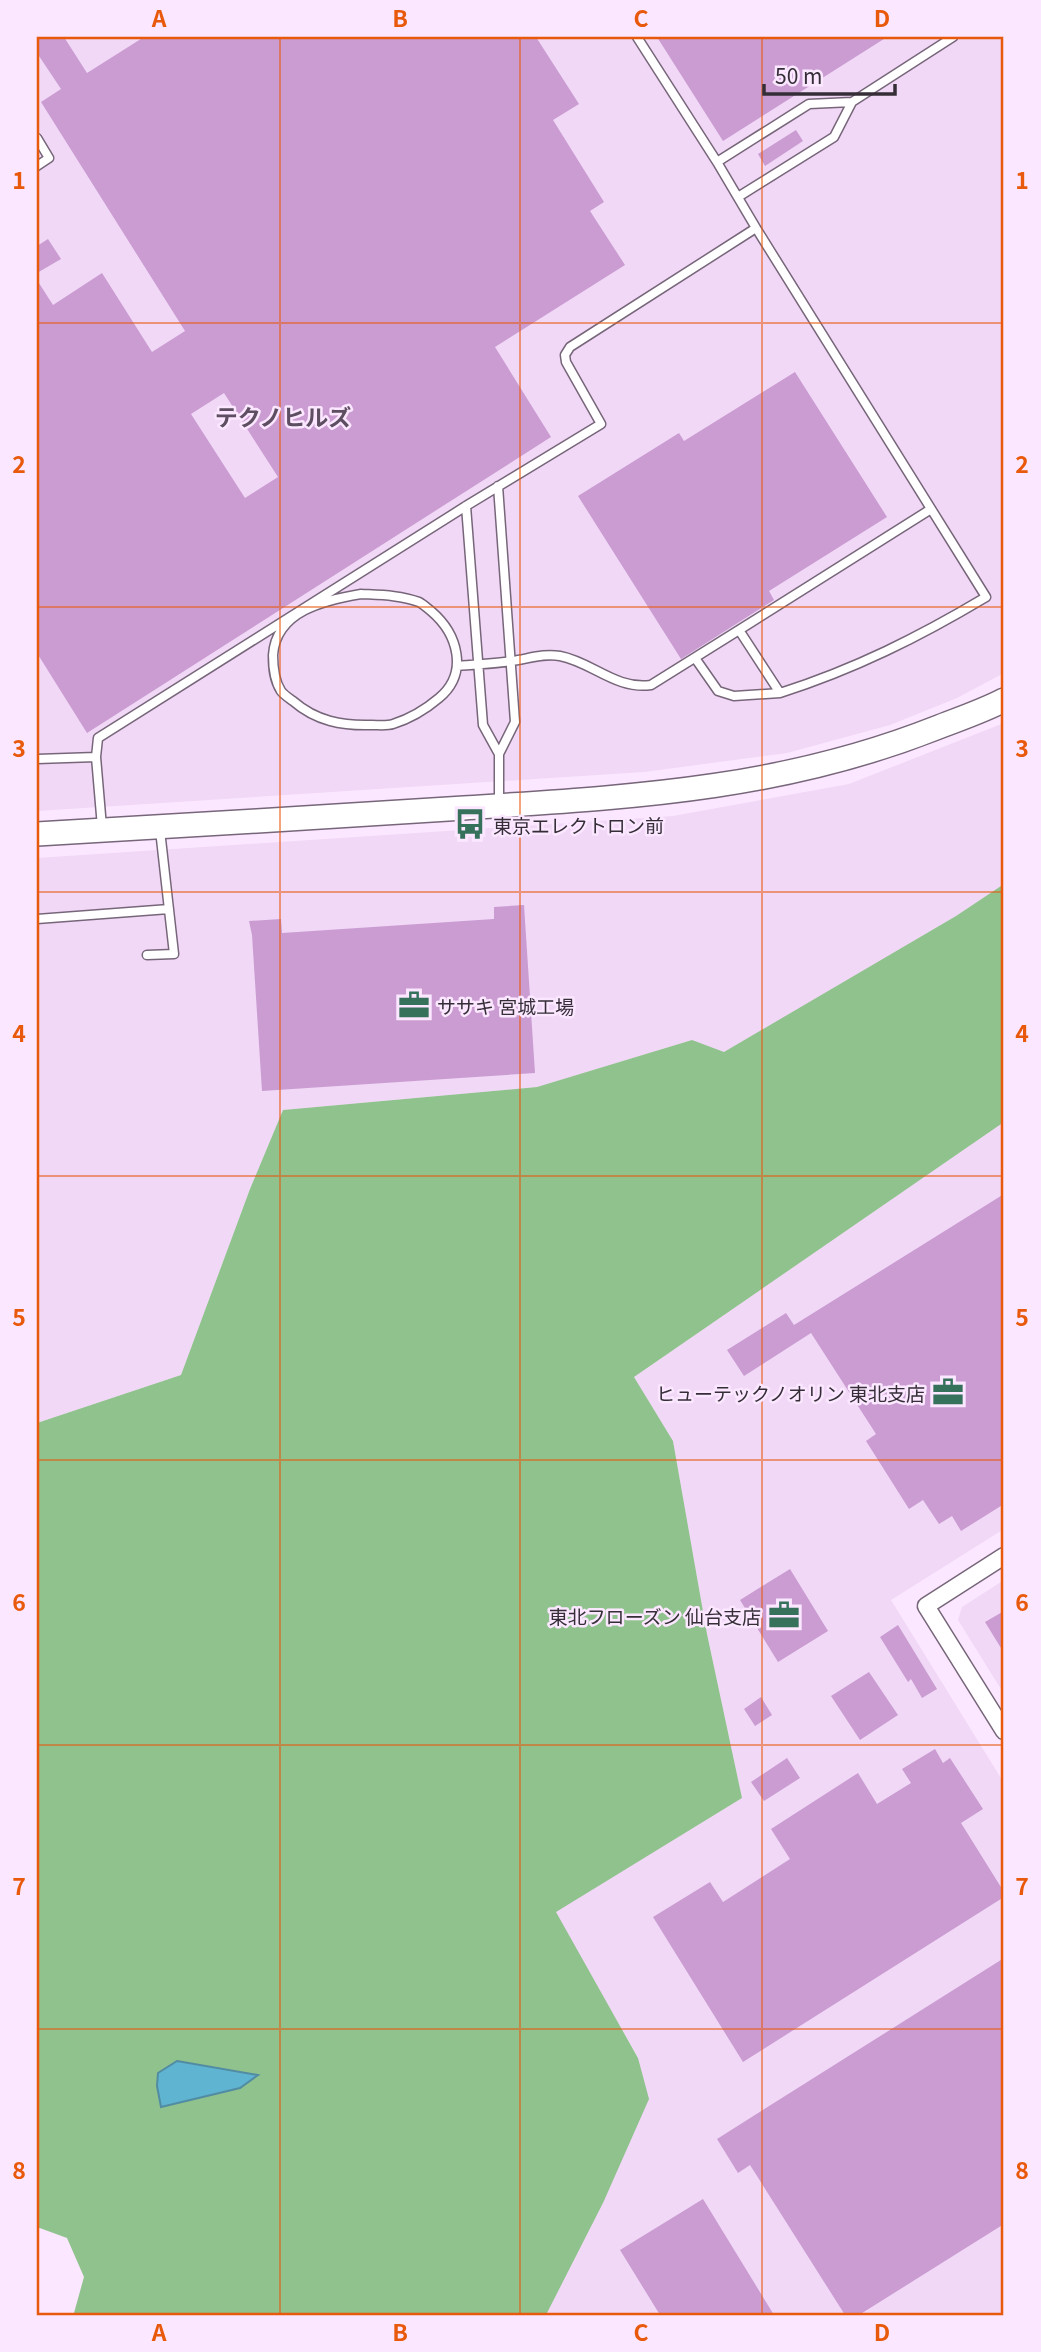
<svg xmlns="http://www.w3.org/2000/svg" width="1041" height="2352" font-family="Georgia,'Noto Sans JP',serif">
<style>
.built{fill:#f1d8f6}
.forest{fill:#8fc28d}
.water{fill:#5fb5d1;stroke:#528ca3;stroke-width:2}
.building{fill:#ca9cd2;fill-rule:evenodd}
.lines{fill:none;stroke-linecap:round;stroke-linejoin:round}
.lane-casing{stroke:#77667a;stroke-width:11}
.street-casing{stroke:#77667a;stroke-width:19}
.secondary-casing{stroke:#77667a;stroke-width:26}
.lane{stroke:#fff;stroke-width:8}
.street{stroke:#fff;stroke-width:16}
.secondary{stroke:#fff;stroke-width:23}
.grid{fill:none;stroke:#e8590c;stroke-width:2;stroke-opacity:0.55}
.labels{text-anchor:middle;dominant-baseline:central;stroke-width:5;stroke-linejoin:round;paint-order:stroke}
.poi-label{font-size:19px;fill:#352e37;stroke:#fbe7ff;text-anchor:start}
.quarter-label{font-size:23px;font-weight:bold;fill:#5e4e61;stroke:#fbe7ff}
.neatline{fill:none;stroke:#e8590c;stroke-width:2.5}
.grid-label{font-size:23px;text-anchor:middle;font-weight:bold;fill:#e8590c}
</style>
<rect width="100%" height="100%" fill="#fbe7ff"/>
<path class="built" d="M37,37H1004V673L957,698L890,725L787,753L644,772L37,811Z
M1004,723V884L956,916L723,1053L692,1040L537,1087L283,1110L250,1189L181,1375L37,1423V858L673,816L849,784Z
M1004,1122V1529L891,1600L1004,1783V2315H546L603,2203L638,2057L555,1912L742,1798L707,1634L673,1441L634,1377Z
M1004,1580V1694L958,1620L962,1607Z"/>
<path class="forest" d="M1004,884V1122L634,1377L673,1441L707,1634L742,1798L556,1912L638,2058L649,2099L603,2203L546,2315H71L74,2313L84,2277L67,2238L37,2227V1423L181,1375L250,1189L283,1110L537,1087L692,1040L724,1052L956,916Z"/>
<path class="water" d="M177,2061L258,2075L240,2088L161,2107L157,2086L158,2073Z"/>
<path class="building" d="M37,37H64L87,73L144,37H536L579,104L553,120L604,202L590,211L625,265L495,347L551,437L87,733L37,653V280L53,305L102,273L152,352L185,331L41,102L61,89L37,53ZM224,393L278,477L245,498L191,414Z
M657,37H887L723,141Z
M796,130L803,141L765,166L758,154Z
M48,239L61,259L37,273V246Z
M795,372L887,517L769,591L774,600L681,659L578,496L679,433L684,441Z
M524,905L535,1073L262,1091L252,935L249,921L281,919L282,933L494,919V907Z
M1004,1194V1504L961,1531L952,1516L939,1524L923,1500L909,1509L866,1441L876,1434L811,1333L744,1376L727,1350L786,1313L794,1325Z
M790,1569L828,1631L778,1662L740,1600Z
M1004,1611V1653L985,1622Z
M898,1625L937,1689L922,1698L911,1679L908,1682L880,1637Z
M869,1672L898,1715L860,1740L831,1696Z
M761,1697L772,1715L755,1726L744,1709Z
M935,1749L943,1763L950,1758L983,1809L961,1823L1004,1892V1897L743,2062L653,1917L710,1882L723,1902L790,1859L771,1829L858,1773L877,1804L911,1783L902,1769Z
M787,1758L800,1778L764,1801L751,1782Z
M1004,1958V2224L859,2315H845L750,2165L738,2173L717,2139Z
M703,2199L774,2315H660L620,2250Z"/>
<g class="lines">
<defs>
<path id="lane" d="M37,138L49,158L37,166
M717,162L809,104L852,102
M738,197L834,137L852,102L953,37
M756,228L986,597C919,637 855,669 780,693
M498,486L515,722L499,754V802
M466,506L483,725L499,754
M361,594C380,595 400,595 419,602C423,604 427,608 431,611C458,634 469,673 439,698C426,709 409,719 393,724C387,726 379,725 372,725C342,726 316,721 293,701C289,698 284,695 281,691C274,680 273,668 273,655C276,611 325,600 361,594Z
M739,630L931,509
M458,666C476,664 494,664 512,661C528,659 543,653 560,656C592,662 616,690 651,685L739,630L780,693L734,696L718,691L695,658
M96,757L102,827
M37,759L96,757L98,738L466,506L601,424L566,362L565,355L570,347L756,228L717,162L637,37
M37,919L169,909
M147,955L174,954L160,830"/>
<path id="street" d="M1004,1556L926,1606L1004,1731"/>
<path id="secondary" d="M37,834C179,826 322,817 464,808C630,797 779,790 936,728C959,719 983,711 1004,700"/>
</defs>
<use href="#lane" class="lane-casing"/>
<use href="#street" class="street-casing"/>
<use href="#secondary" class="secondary-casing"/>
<use href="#lane" class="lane"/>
<use href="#street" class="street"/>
<use href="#secondary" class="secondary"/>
</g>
<path class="grid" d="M280,37V2315M520,37V2315M762,37V2315M37,323H1004M37,607H1004M37,892H1004M37,1176H1004M37,1460H1004M37,1745H1004M37,2029H1004"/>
<defs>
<symbol id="bus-bare" viewBox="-9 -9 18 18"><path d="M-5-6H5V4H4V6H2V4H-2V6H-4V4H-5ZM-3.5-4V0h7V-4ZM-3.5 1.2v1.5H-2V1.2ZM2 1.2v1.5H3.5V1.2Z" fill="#36715b" stroke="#fbe7ff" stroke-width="2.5" paint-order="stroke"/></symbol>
<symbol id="office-bare" viewBox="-9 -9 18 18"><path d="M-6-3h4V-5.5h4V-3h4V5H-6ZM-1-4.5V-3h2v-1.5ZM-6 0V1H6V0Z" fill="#36715b" stroke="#fbe7ff" stroke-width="2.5" paint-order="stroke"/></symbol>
</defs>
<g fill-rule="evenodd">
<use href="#bus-bare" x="448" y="802" width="44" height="44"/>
<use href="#office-bare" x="392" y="983" width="44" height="44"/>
<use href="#office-bare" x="926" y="1370" width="44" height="44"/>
<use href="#office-bare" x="762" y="1593" width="44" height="44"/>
</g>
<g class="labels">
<g class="poi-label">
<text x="493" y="824">東京エレクトロン前</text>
<text x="437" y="1005">ササキ 宮城工場</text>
<text x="925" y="1392" text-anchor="end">ヒューテックノオリン 東北支店</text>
<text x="761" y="1615" text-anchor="end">東北フローズン 仙台支店</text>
</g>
<g class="quarter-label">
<text x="283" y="416">テクノヒルズ</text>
</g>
</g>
<rect width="1041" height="2352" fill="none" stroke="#fbe7ff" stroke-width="77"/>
<path d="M764 84v10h131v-10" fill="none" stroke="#352e37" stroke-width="3.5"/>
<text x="775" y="84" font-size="21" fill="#352e37" stroke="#fbe7ff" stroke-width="5" paint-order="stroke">50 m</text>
<rect x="38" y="38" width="964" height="2276" class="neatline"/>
<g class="grid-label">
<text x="159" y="27">A</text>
<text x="400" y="27">B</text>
<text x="641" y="27">C</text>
<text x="882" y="27">D</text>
<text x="19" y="189">1</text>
<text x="1022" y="189">1</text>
<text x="19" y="473">2</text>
<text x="1022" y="473">2</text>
<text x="19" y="757">3</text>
<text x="1022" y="757">3</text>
<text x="19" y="1042">4</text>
<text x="1022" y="1042">4</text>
<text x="19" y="1326">5</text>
<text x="1022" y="1326">5</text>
<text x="19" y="1611">6</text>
<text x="1022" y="1611">6</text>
<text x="19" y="1895">7</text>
<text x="1022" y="1895">7</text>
<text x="19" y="2179">8</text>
<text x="1022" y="2179">8</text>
<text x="159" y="2341">A</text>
<text x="400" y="2341">B</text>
<text x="641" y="2341">C</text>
<text x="882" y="2341">D</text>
</g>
</svg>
